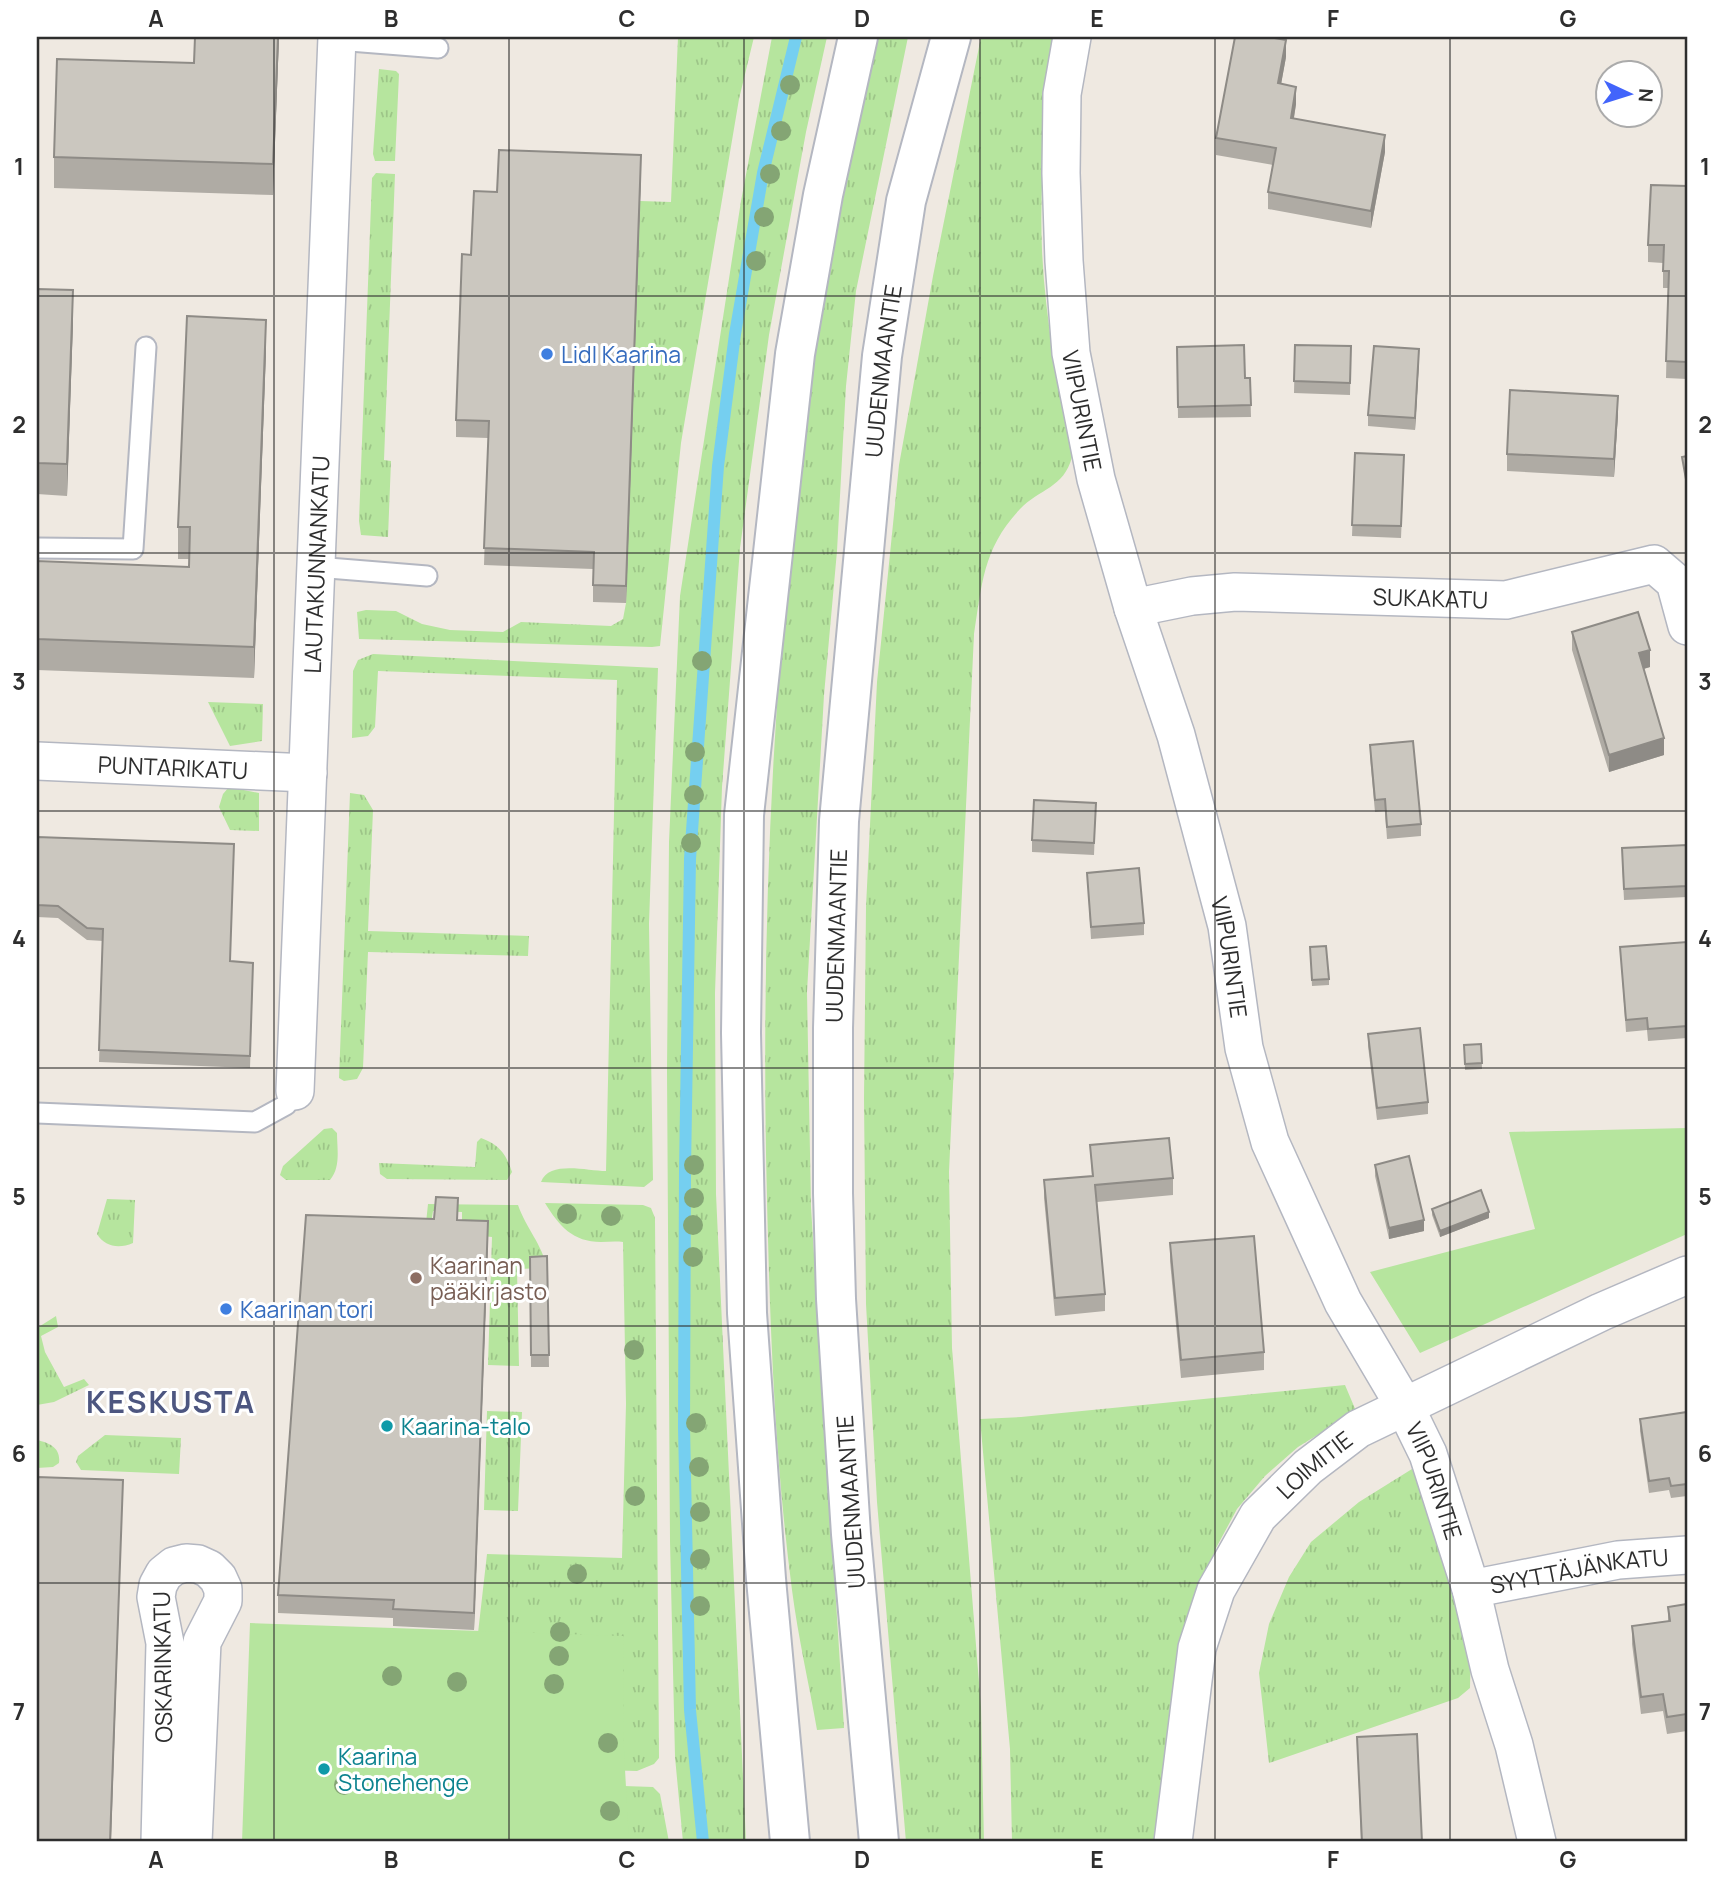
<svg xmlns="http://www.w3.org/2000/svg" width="1724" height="1879" font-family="Manrope,sans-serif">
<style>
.grass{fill:url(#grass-tufts)}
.park{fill:#b6e59e}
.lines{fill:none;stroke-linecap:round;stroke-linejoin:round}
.stream{stroke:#75cff0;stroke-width:12}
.service-casing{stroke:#b4b7c1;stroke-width:23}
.minor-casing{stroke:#b4b7c1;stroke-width:40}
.secondary-casing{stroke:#b4b7c1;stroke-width:42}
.service{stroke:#fff;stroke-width:19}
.minor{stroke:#fff;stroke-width:37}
.secondary{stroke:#fff;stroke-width:38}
.tree{fill:#84a574}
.wall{fill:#afaba4}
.shaded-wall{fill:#8e8b86}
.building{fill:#cbc7bf;stroke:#8e8b86;stroke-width:2}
.grid{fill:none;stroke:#2e2e2e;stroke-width:2;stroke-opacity:0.55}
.shop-dot{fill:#3f7fe0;stroke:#fff;stroke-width:2.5}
.education-dot{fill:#8d6e63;stroke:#fff;stroke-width:2.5}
.culture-dot{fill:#0f9aa8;stroke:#fff;stroke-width:2.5}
.labels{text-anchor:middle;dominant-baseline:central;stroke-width:6;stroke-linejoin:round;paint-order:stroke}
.shop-label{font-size:23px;fill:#366cbe;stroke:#fff;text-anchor:start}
.street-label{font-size:23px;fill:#2e2e2e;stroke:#fff}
.education-label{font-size:23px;fill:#785e54;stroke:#fff;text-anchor:start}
.culture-label{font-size:23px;fill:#0d838f;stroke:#fff;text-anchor:start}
.district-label{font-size:30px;font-weight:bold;letter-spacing:2px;fill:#4d5680;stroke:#fff}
.neatline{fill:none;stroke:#2e2e2e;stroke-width:2.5}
.grid-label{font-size:23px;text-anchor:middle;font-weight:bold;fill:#2e2e2e}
</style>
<defs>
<pattern id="grass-tufts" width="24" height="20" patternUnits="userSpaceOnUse" patternTransform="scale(1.75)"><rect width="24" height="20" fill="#b6e59e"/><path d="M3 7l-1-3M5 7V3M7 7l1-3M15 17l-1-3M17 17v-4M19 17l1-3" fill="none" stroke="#9dc588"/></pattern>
</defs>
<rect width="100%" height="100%" fill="#efe9e1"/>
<path class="grass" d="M678,37H754L739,99L681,443L660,646L652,647L359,639L357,612L366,610L396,611L422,624L450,630L503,632L521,622L611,626L623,619L626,603L640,201L671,202Z
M772,37H827L806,132L769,335L740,548L722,787L715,993L716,1194L746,1842H683L675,1757L670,1541L667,1071L669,842L680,596L741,201Z
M877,37H908L856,291L846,386L837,551L824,695L807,992L811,1207L844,1728L817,1730C809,1684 798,1637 792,1590C773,1445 769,1299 766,1154C762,916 773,677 802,441C818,316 845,192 869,69Z
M981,37H1056C1047,108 1039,179 1042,250C1045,320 1059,389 1072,457C1064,488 1039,489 1020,509C983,548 982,584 974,634L949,1172L952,1348L981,1707L984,1842H906L877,1502L866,1304L864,1099L866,907L877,682L899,465L933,276Z
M379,69L396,71L399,74L395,161H375L373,154Z
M376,173L395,174L384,460L391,461L388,537L361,535L359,521L372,178Z
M373,654L658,668L649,924L653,1180L644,1187L541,1182C549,1160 587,1171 606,1171L617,680L378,671L375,727L368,736L352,738L353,671L358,660Z
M208,702L263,704L262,741L230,746Z
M229,787L259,793V831L230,830L219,807L223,794Z
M350,793L364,795L373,810L368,931L529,936L528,956L368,952L363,1068L357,1079L344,1081L339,1078Z
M332,1128L337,1133C337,1149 341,1167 330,1180H286L280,1175L283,1166L324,1129Z
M481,1138C500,1145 506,1154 512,1172L507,1180L387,1179L380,1174L379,1163L475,1167L477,1142Z
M107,1199L135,1200L133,1243C119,1249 105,1247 97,1234Z
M545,1203L643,1205L651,1208L655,1218L659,1758L654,1764L637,1771L451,1766L478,1633L487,1554L622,1558L626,1404L623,1242C615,1241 608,1242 601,1242C573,1242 559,1226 545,1203Z
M428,1204L518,1205C526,1228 542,1244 547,1268L517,1269L519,1366L488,1365L492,1237L462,1234V1212L433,1211L431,1224L426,1223Z
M56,1316L58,1327L41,1336L45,1352L64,1387L84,1379L89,1385L54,1402L37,1405V1328Z
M1345,1385L1356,1411L1298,1447L1265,1476L1237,1509L1216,1548L1200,1591L1160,1842H1012L1010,1749L980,1419L1021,1417Z
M487,1411L522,1412L518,1511L484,1510Z
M105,1435L181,1438L179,1474L81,1470L76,1462L78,1456Z
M37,1440C50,1443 61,1448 59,1463L53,1467L37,1468Z
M1412,1469L1424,1491L1471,1642L1470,1688L1458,1698L1269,1763L1259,1673L1269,1624L1289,1577L1311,1542L1359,1502Z
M446,1780L653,1787L660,1794L669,1842H454Z"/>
<path class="park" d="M1687,1128V1234L1420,1353L1370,1272L1535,1229L1509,1132Z
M250,1623L623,1636L624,1751L629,1842H242Z"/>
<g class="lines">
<path class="stream" d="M703,1842L690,1710L684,1427L685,1171L690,859L718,466L735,334L763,173L796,37"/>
<defs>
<path id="service" d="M337,40L438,48
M37,548L133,549L146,347
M316,567L427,576
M37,1113L255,1122L286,1105L295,1091"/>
<g id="minor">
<path id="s1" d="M1072,37L1062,94L1061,173L1064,261L1071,353L1096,479L1133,608L1176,735L1227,926L1244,1048L1270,1142L1343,1302L1405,1407L1428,1454L1471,1589L1490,1670L1514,1745L1537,1842"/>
<path id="s2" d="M1133,608L1192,596L1235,592L1506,600L1654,564L1675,582L1687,626"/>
<path id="s3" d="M37,761L308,773"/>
<path id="s4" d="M295,1091L337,37"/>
<path id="s5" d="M1471,1589L1618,1560L1687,1555"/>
<path d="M160,1842L165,1643L156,1597L158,1585L164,1574L174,1566L186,1563L198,1564L209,1569L218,1578L223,1589V1601L202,1642L193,1842"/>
<path id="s6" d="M1173,1842L1197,1648L1216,1590L1258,1516L1308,1467L1358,1429L1601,1312L1687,1275"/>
</g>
<g id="secondary">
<path d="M790,1842L766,1579L747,1313L741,1033L744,815L795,354L823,195L858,37"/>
<path id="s7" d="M879,1842L851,1534L836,1299L833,1193V1028L839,821L882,356L906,201L951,37"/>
</g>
</defs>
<use href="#service" class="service-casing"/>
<use href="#minor" class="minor-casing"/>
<use href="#secondary" class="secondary-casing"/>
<use href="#service" class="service"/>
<use href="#minor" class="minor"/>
<use href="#secondary" class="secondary"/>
</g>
<g class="tree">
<circle cx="790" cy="85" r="10"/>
<circle cx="781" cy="131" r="10"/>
<circle cx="770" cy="174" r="10"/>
<circle cx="764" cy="217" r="10"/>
<circle cx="756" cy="261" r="10"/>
<circle cx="702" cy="661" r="10"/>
<circle cx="695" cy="752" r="10"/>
<circle cx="694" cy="795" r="10"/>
<circle cx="691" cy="843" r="10"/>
<circle cx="694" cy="1165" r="10"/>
<circle cx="694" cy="1198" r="10"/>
<circle cx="567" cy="1214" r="10"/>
<circle cx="611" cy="1216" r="10"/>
<circle cx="693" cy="1225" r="10"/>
<circle cx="693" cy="1257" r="10"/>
<circle cx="634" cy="1350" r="10"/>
<circle cx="696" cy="1423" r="10"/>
<circle cx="699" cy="1467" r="10"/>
<circle cx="635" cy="1496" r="10"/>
<circle cx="700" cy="1512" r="10"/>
<circle cx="700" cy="1559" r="10"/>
<circle cx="577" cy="1574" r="10"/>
<circle cx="700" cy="1606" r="10"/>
<circle cx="560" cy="1632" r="10"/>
<circle cx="559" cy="1656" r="10"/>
<circle cx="392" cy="1676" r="10"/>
<circle cx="457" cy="1682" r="10"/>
<circle cx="554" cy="1684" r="10"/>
<circle cx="608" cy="1743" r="10"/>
<circle cx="344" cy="1785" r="10"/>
<circle cx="610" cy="1811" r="10"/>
</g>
<path class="wall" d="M195,37H279L273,195L54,188V157L194,63Z
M1286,57L1281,84L1296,104L1294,118L1385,152L1371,228L1268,209V192L1273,165L1216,155V138Z
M641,173L626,603L593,602V569L484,565L488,438L456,437V420L471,255L497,192Z
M1687,186V379L1666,378L1668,288H1663V263L1648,262V245Z
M37,289L73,322L67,496L37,494Z
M1295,345L1351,346L1350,395L1294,393Z
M1177,347L1245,378H1250L1251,417L1178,418Z
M266,351L254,678L37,670V561L189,567V559H178V527Z
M1419,361L1415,430L1368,426V415Z
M1618,414L1614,477L1507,471V454Z
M1355,453L1404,467L1401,538L1352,536Z
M1572,632L1650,667L1644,669L1664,755L1609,772L1572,650Z
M1370,745L1421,824V836L1387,839L1385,811L1375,812L1370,757Z
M1096,803L1094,855L1032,852V840Z
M37,837L230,961L253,974L250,1068L99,1062L103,941L87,940L58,918L37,917Z
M1687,845V897L1624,900L1622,860Z
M1087,873L1144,923V935L1091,939Z
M1687,942V1038L1648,1041L1647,1030L1626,1032L1620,947Z
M1310,947L1329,979V985L1312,986Z
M1368,1034L1428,1102V1114L1377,1120L1368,1046Z
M1481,1044L1482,1069L1465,1070L1464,1045Z
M1090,1145L1173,1178V1195L1097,1202L1105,1294V1311L1055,1316L1044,1198V1180L1092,1176Z
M1375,1165L1424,1231L1389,1239L1375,1176Z
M1432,1209L1489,1218L1440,1237L1432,1215Z
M458,1220L488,1239L474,1630L393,1626V1618L278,1613V1595Z
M1170,1243L1264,1352V1370L1181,1378L1170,1261Z
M547,1256L549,1367H531L530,1257Z
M1687,1412V1496L1671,1498L1669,1490L1649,1493L1640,1431V1419Z
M1687,1604V1731L1667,1734L1663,1711L1641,1714L1632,1644V1626L1668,1622V1607Z
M1357,1737L1422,1842H1361Z"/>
<path class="shaded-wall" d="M278,37H279L273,195V164Z
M1286,40V57L1278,101V83Z
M1296,87V104L1291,135V118Z
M1385,135V152L1371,228V211Z
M641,155V173L626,603V586Z
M73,290V322L67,496V464Z
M266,320V351L254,678V647Z
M1419,349V361L1415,430V418Z
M1618,396V414L1614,477V459Z
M1650,650V667L1639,670V653Z
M1664,738V755L1609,772V755Z
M1489,1212V1218L1440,1237V1231Z
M1424,1220V1231L1389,1239V1228Z
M488,1221V1239L474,1630V1613Z
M123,1480L111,1842H110Z"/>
<path class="building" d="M195,37H278L273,164L54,157L57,59L194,63Z
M1235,37H1269L1286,40L1278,83L1296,87L1291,118L1385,135L1371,211L1268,192L1276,148L1216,138Z
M499,150L641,155L626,586L593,585L594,552L484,548L489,421L456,420L462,254L471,255L474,191L497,192Z
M1651,185L1687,186V362L1666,361L1669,271H1663L1664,245H1648Z
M37,289L73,290L67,464L37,463Z
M187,316L266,320L254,647L37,639V561L189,567L190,527H178Z
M1244,345L1245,378H1250L1251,405L1178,407L1177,347Z
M1295,345L1351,346L1350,383L1294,381Z
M1374,346L1419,349L1415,418L1368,415Z
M1510,390L1618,396L1614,459L1507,454Z
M1355,453L1404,455L1401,526L1352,525Z
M1687,456V485L1682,457Z
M1638,612L1650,650L1639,653L1664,738L1609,755L1572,632Z
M1413,741L1421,824L1387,827L1385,799L1375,800L1370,745Z
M1034,800L1096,803L1094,843L1032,840Z
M37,837L234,844L230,961L253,963L250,1056L99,1050L103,929L87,928L58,906L37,905Z
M1687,845V886L1624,889L1622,848Z
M1139,868L1144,923L1091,927L1087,873Z
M1687,942V1014H1686L1687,1026L1648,1029L1647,1018L1626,1020L1620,947Z
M1326,946L1329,979L1312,980L1310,947Z
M1420,1028L1428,1102L1377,1108L1368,1034Z
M1481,1044L1482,1063L1465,1064L1464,1045Z
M1169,1138L1173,1178L1095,1185L1105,1294L1055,1298L1044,1180L1093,1176L1090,1145Z
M1409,1156L1424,1220L1389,1228L1375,1165Z
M1481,1190L1489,1212L1440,1231L1432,1209Z
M436,1197L458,1198L457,1220L488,1221L474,1613L393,1609L394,1600L278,1595L306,1215L434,1219Z
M1254,1236L1264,1352L1181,1360L1170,1243Z
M547,1256L549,1355H531L530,1257Z
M1687,1412V1484L1671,1486L1669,1478L1649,1481L1640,1419Z
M37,1477L123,1480L110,1842H37Z
M1687,1604V1714L1667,1717L1663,1694L1641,1697L1632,1626L1670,1621L1668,1607Z
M1417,1734L1422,1842H1362L1357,1737Z"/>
<path class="grid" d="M274,37V1842M509,37V1842M744,37V1842M980,37V1842M1215,37V1842M1450,37V1842M37,296H1687M37,553H1687M37,811H1687M37,1068H1687M37,1326H1687M37,1583H1687"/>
<g class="shop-dot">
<circle cx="547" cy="354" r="7"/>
<circle cx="226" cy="1309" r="7"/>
</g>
<circle class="education-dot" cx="416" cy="1278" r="7"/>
<g class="culture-dot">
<circle cx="387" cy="1426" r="7"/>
<circle cx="324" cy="1769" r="7"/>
</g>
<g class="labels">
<g class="shop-label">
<text x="561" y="354">Lidl Kaarina</text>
<text x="240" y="1309">Kaarinan tori</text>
</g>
<g class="street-label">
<text stroke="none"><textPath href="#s7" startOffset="1475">UUDENMAANTIE</textPath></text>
<text stroke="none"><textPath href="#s1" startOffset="376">VIIPURINTIE</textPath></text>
<text stroke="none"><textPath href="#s4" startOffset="527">LAUTAKUNNANKATU</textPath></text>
<text stroke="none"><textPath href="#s2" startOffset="299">SUKAKATU</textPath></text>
<text stroke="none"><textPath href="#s3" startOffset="136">PUNTARIKATU</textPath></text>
<text stroke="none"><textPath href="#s7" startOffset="908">UUDENMAANTIE</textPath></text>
<text stroke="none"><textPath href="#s1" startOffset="943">VIIPURINTIE</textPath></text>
<text stroke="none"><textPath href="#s6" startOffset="418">LOIMITIE</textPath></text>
<text stroke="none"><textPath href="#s1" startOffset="1510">VIIPURINTIE</textPath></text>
<text transform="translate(850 1502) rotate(-94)">UUDENMAANTIE</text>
<text stroke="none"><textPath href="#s5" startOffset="110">SYYTTÄJÄNKATU</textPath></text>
<text transform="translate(162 1667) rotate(-91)">OSKARINKATU</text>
</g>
<g class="education-label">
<text x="430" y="1265">Kaarinan<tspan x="430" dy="26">pääkirjasto</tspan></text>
</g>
<g class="culture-label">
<text x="401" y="1426">Kaarina-talo</text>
<text x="338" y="1756">Kaarina<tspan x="338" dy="26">Stonehenge</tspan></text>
</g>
<g class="district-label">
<text x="171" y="1401">KESKUSTA</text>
</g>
</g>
<rect width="1724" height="1879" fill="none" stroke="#ffffff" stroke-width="77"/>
<g transform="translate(1629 94) rotate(94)"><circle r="33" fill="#ffffff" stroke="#ababab" stroke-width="2"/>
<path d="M0-5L12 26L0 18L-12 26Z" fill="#4264fb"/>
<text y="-10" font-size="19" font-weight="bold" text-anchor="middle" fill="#2e2e2e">N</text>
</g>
<rect x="38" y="38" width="1648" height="1802" class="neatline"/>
<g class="grid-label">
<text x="156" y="27">A</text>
<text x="391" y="27">B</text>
<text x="627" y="27">C</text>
<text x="862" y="27">D</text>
<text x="1097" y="27">E</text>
<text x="1333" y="27">F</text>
<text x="1568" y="27">G</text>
<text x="19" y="175">1</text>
<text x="1705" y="175">1</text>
<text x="19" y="433">2</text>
<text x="1705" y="433">2</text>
<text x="19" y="690">3</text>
<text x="1705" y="690">3</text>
<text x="19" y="947">4</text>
<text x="1705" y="947">4</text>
<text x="19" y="1205">5</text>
<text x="1705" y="1205">5</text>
<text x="19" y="1462">6</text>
<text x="1705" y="1462">6</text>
<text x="19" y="1720">7</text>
<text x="1705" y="1720">7</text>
<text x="156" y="1868">A</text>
<text x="391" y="1868">B</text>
<text x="627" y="1868">C</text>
<text x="862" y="1868">D</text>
<text x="1097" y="1868">E</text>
<text x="1333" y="1868">F</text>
<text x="1568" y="1868">G</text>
</g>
</svg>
